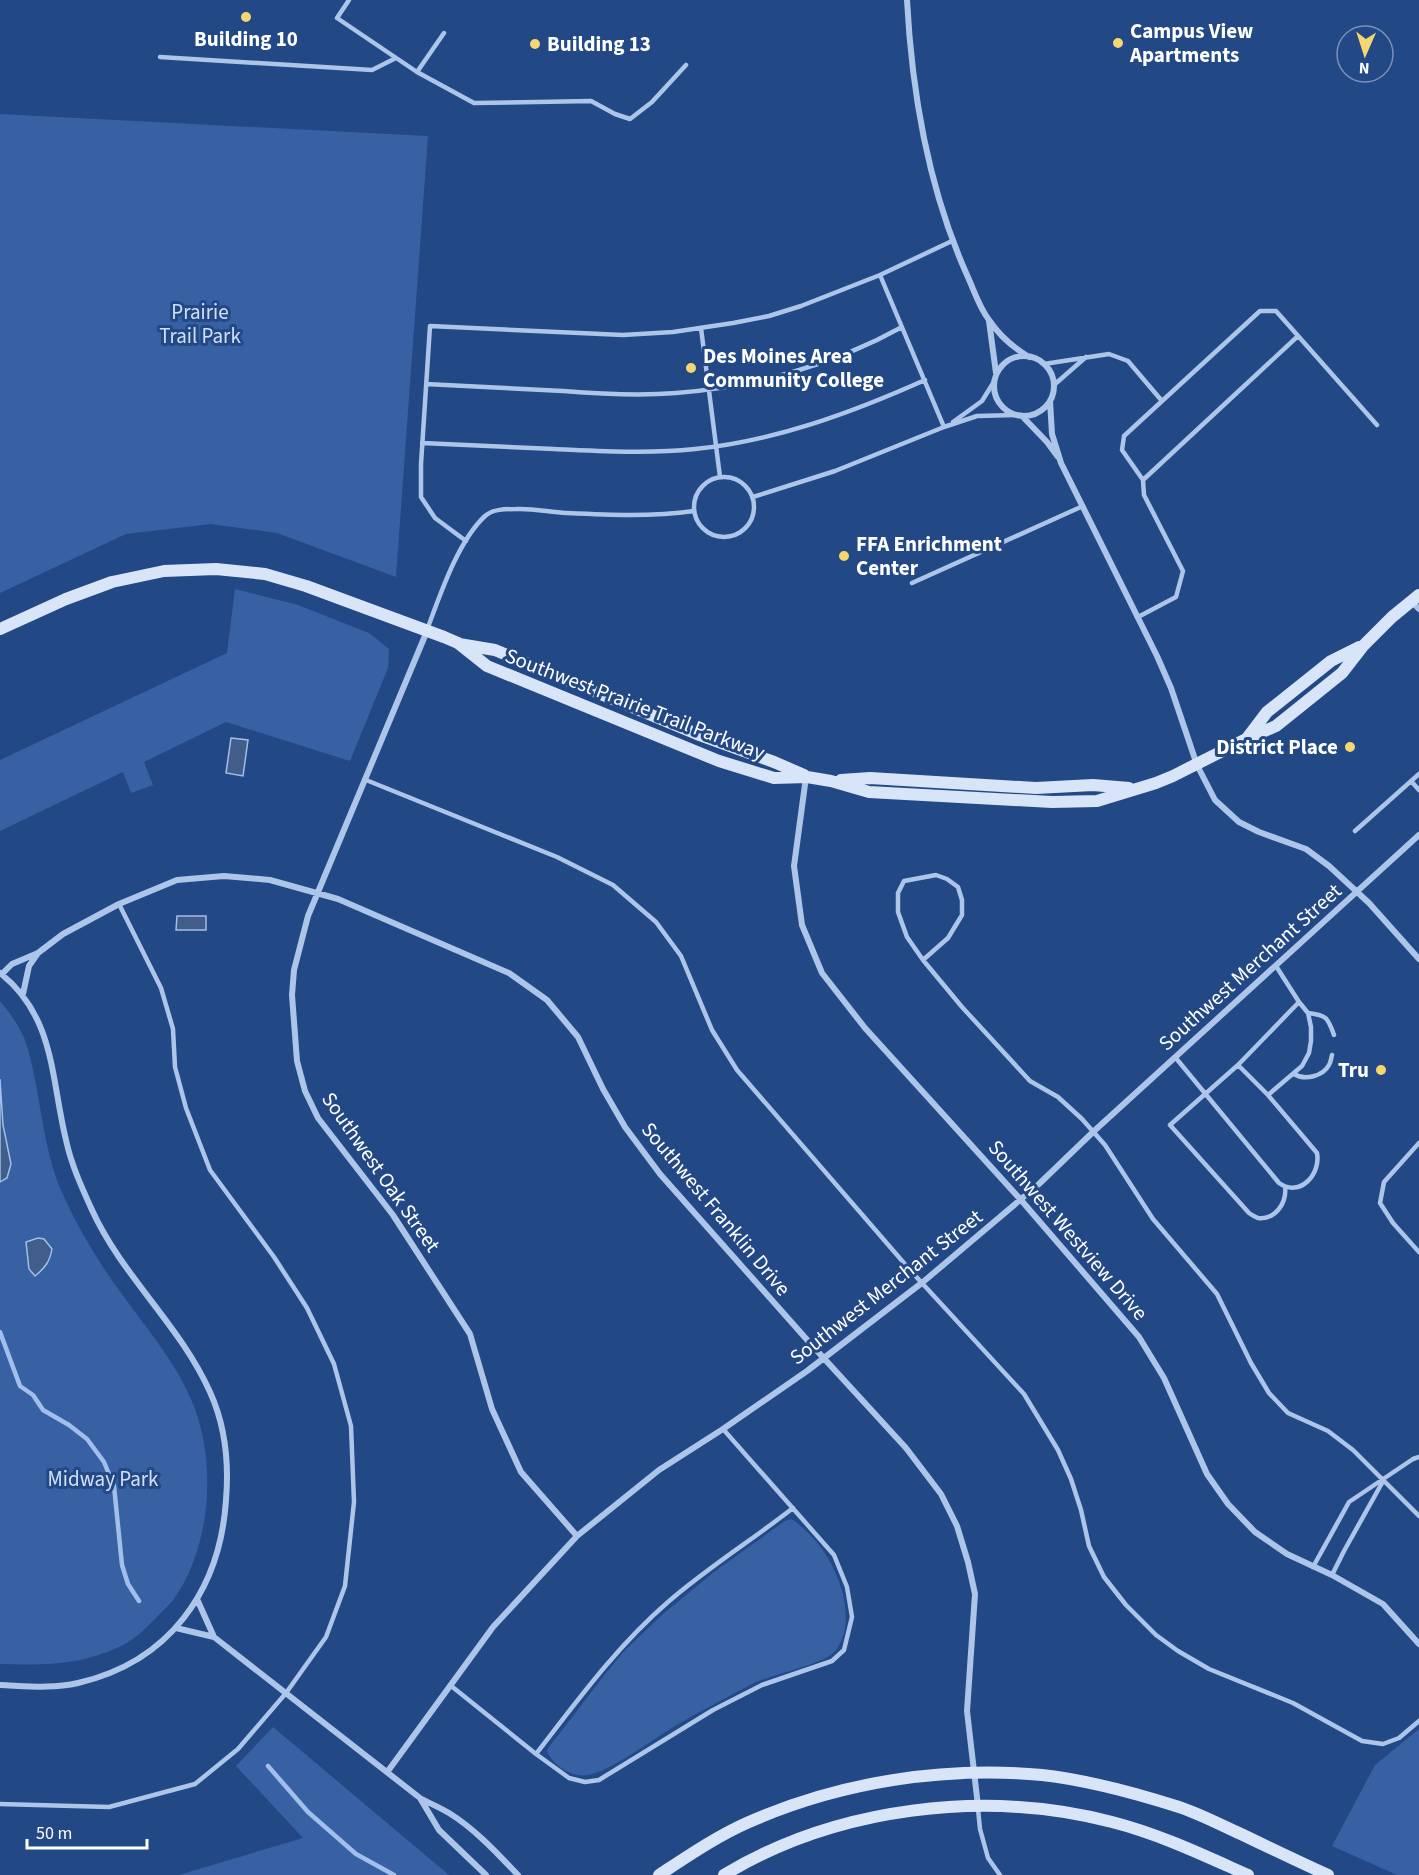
<svg xmlns="http://www.w3.org/2000/svg" width="1419" height="1875" font-family="'Source Sans 3',sans-serif">
<style>
.green{fill:#3761a3}
.water{fill:#425d8a;stroke:#a1bfea;stroke-width:1.5}
.lines{fill:none;stroke-linecap:round;stroke-linejoin:round}
.stream{stroke:#a1bfea;stroke-width:4.5}
.lane{stroke:#adc5e9;stroke-width:4.5}
.street{stroke:#adc5e9;stroke-width:6}
.secondary{stroke:#d8e4f7;stroke-width:12}
.poi-dot{fill:#f5d670;stroke:#234886;stroke-width:2}
.labels{text-anchor:middle;dominant-baseline:central;stroke-width:6;stroke-linejoin:round;paint-order:stroke}
.poi-label{font-size:21px;font-weight:bold;fill:#fff;stroke:#234886;text-anchor:start}
.park-label{font-size:21px;fill:#d1e0f7;stroke:#234886}
.street-label{font-size:21px;fill:#fff;stroke:#234886}
</style>
<rect width="100%" height="100%" fill="#234886"/>
<path class="green" d="M0,114L428,136L396,577L277,533L211,524L126,534L0,593Z
M235,589L298,605L369,633L389,649L388,668L350,761L226,722L144,762L153,785L131,793L123,772L0,831V760L227,653Z
M0,1001C10,1013 21,1028 26,1043C42,1094 41,1148 64,1197C81,1234 102,1268 127,1301C151,1334 178,1366 193,1404C217,1463 211,1546 174,1599C169,1606 161,1612 155,1619C145,1629 133,1641 119,1647C77,1666 45,1665 0,1664Z
M791,1519C800,1524 805,1530 812,1537C817,1543 822,1548 826,1555C842,1580 856,1623 836,1650C825,1665 771,1674 752,1684C726,1698 700,1711 675,1726C655,1738 609,1772 588,1775C573,1778 553,1766 547,1751L549,1747L606,1673L626,1649L663,1614L714,1572L785,1521Z
M273,1727L449,1875H179L303,1838L236,1766Z
M1419,1729V1875H1397L1332,1846L1375,1765Z"/>
<path class="water" d="M231,738L248,740L243,776L226,773Z
M177,916H206V930H176Z
M0,1079L3,1125L11,1164L7,1178L0,1182Z
M38,1238L44,1239L52,1249C50,1261 45,1268 35,1276L29,1269L26,1242Z"/>
<g class="lines">
<path class="stream" d="M0,1332L20,1386L33,1395L43,1410L69,1425L87,1439L104,1462L114,1486L122,1565L128,1584L139,1601
M268,1766L308,1812L356,1854L394,1875"/>
<path class="lane" d="M349,0L337,18L417,72L444,33
M160,57L372,70L396,58
M417,72L474,103L591,101L615,114L630,119L652,102L686,65
M880,275L952,241
M701,328L720,477
M1044,364L1109,354L1128,361L1162,401
M426,384C472,386 517,389 563,391C600,394 639,396 676,393C754,387 834,365 902,327
M1054,385L1086,357
M953,422L982,401L995,380
M422,443C466,445 510,447 554,449C601,451 648,454 695,449C775,441 851,413 925,380
M694 507a30 30 0 1 1 60 0a30 30 0 1 1-60 0Z
M1143,480L1298,336
M753,497L835,471L944,427L977,416L1015,415
M466,541L435,518L421,497V464L430,326L623,335L673,332L733,323L769,316L801,306L880,275L944,427
M912,583L1083,506
M1138,617L1176,597L1183,571L1144,495L1143,480L1122,450L1124,436L1260,311H1276L1377,425
M427,630C440,595 458,541 485,516C493,509 505,509 516,509C532,508 549,512 566,513C609,515 651,517 694,511
M366,780L557,857L613,885L656,922L681,956L712,1030L737,1070L910,1270L1024,1394L1058,1450L1071,1479L1081,1510L1089,1546L1104,1577L1126,1605L1156,1635L1178,1651L1209,1669L1293,1703L1362,1741L1383,1744L1399,1738L1419,1721
M1411,781L1419,790
M1355,831L1419,774
M923,960L948,938L962,915V900L958,887L947,879L936,875L904,881L898,893V912L907,937L923,960L962,1007L1030,1081L1058,1097L1082,1119L1105,1145L1153,1219L1217,1294L1251,1363L1269,1393L1288,1413L1328,1431L1353,1450L1419,1516
M1308,1013C1327,1015 1328,1018 1334,1035
M1175,1057L1279,1183C1300,1198 1321,1174 1317,1153L1268,1095L1302,1066L1309,1053L1311,1041V1027L1308,1013L1299,1002L1276,966
M1238,1065L1299,1002
M1294,1074C1305,1081 1323,1076 1329,1065C1331,1062 1331,1058 1332,1055
M1268,1095L1238,1065L1170,1125L1249,1213C1252,1215 1255,1217 1258,1218C1276,1220 1287,1202 1285,1187
M1419,1143L1384,1182L1380,1203L1393,1223L1419,1252
M1313,1567L1349,1502L1413,1459L1419,1457
M1332,1575L1344,1551L1382,1483
M450,1685L536,1754L569,1778L585,1782L599,1780L713,1710L762,1685L832,1661L844,1650L852,1617L847,1587L834,1555L723,1429
M536,1754C577,1701 617,1646 668,1602C707,1568 752,1540 793,1508
M0,1804L109,1807L195,1784L238,1749L286,1693L326,1637L345,1586L354,1502L351,1426L334,1364L307,1308L274,1257L210,1170L186,1108L175,1067L173,1029L161,988L119,904
M978,1809L980,1829L988,1858L1000,1875"/>
<path class="street" d="M907,0C912,95 928,188 967,275C974,290 979,307 989,320C999,335 1014,348 1029,357
M989,321L996,373
M994 386a30 30 0 1 1 60 0a30 30 0 1 1-60 0Z
M1050,401L1052,434L1061,463L1157,656L1171,688L1197,765L1215,800L1239,822L1259,832L1306,849L1329,866L1369,903L1419,959
M1022,416L1047,442L1058,457
M1412,602L1419,609
M427,631L308,916L294,970L292,995L297,1061L305,1091L318,1118L393,1215L470,1334L492,1409L521,1472L577,1536
M806,777L794,866L802,925L822,973L865,1028L1021,1200L1139,1337L1164,1378L1207,1474L1228,1504L1255,1532L1287,1554L1332,1575L1383,1604L1419,1644
M2,974L12,964L38,953L63,934L119,904L177,880L224,876L270,880L338,899L509,973L547,1000L578,1037L603,1089L625,1127L660,1174L809,1342L906,1448L941,1494L957,1526L968,1562L975,1594L967,1711L978,1806
M23,994L29,966L38,953
M176,1628L214,1637L197,1599
M214,1637L420,1798C429,1803 439,1807 449,1813C475,1829 497,1853 518,1875
M0,1685C26,1686 52,1689 78,1683C169,1662 220,1591 226,1500C229,1464 225,1425 210,1392C180,1325 122,1276 92,1210C82,1188 71,1164 66,1140C51,1079 55,1016 0,973
M388,1771L493,1627L577,1536L659,1470L723,1429L807,1371L923,1282L1039,1184L1093,1132L1419,835
M420,1798L439,1830L486,1875"/>
<path class="secondary" d="M0,629L66,599L112,582L164,571L216,569L265,574L306,586L444,637L458,643L487,666L719,761L774,778L807,777L831,781L869,792L1052,802L1097,801L1156,783L1173,776L1246,739L1276,726L1342,673L1363,646L1392,617L1419,595
M459,644L495,650L697,734L774,762L804,775
M1248,737L1267,712L1331,661L1359,647
M841,780L870,778L1036,788L1093,785L1129,788
M659,1875C688,1856 717,1836 749,1822C840,1782 943,1766 1042,1775C1088,1780 1135,1793 1179,1807C1200,1814 1221,1825 1241,1834C1270,1848 1299,1862 1328,1875
M724,1875C836,1807 985,1789 1112,1822C1159,1834 1203,1855 1248,1875"/>
</g>
<g class="poi-dot">
<circle cx="246" cy="17" r="6"/>
<circle cx="1118" cy="43" r="6"/>
<circle cx="535" cy="44" r="6"/>
<circle cx="691" cy="368" r="6"/>
<circle cx="844" cy="556" r="6"/>
<circle cx="1350" cy="747" r="6"/>
<circle cx="1381" cy="1070" r="6"/>
</g>
<g class="labels">
<g class="poi-label">
<text x="1130" y="31">Campus View<tspan x="1130" dy="24">Apartments</tspan></text>
<text x="246" y="39" text-anchor="middle">Building 10</text>
<text x="547" y="44">Building 13</text>
<text x="703" y="356">Des Moines Area<tspan x="703" dy="24">Community College</tspan></text>
<text x="856" y="544">FFA Enrichment<tspan x="856" dy="24">Center</tspan></text>
<text x="1338" y="747" text-anchor="end">District Place</text>
<text x="1369" y="1070" text-anchor="end">Tru</text>
</g>
<g class="park-label">
<text x="200" y="312">Prairie<tspan x="200" dy="24">Trail Park</tspan></text>
<text x="103" y="1479">Midway Park</text>
</g>
<g class="street-label">
<text transform="translate(635 704) rotate(21)">Southwest Prairie Trail Parkway</text>
<text transform="translate(1250 967) rotate(-42)">Southwest Merchant Street</text>
<text transform="translate(381 1172) rotate(55)">Southwest Oak Street</text>
<text transform="translate(716 1209) rotate(50)">Southwest Franklin Drive</text>
<text transform="translate(1068 1230) rotate(49)">Southwest Westview Drive</text>
<text transform="translate(886 1287) rotate(-38)">Southwest Merchant Street</text>
</g>
</g>
<g transform="translate(1365 54) rotate(183)"><circle r="28" fill="#234886" stroke="#7b91b6" stroke-width="1.5"/>
<path d="M0-4.5L10 22L0 15L-10 22Z" fill="#f5d670"/>
<text y="-9" font-size="16" font-weight="bold" text-anchor="middle" fill="#ffffff">N</text>
</g>
<path d="M27 1839v9h120v-9" fill="none" stroke="#ffffff" stroke-width="3"/>
<text x="36" y="1839" font-size="18" fill="#ffffff" stroke="#234886" stroke-width="4.5" paint-order="stroke">50 m</text>
</svg>
